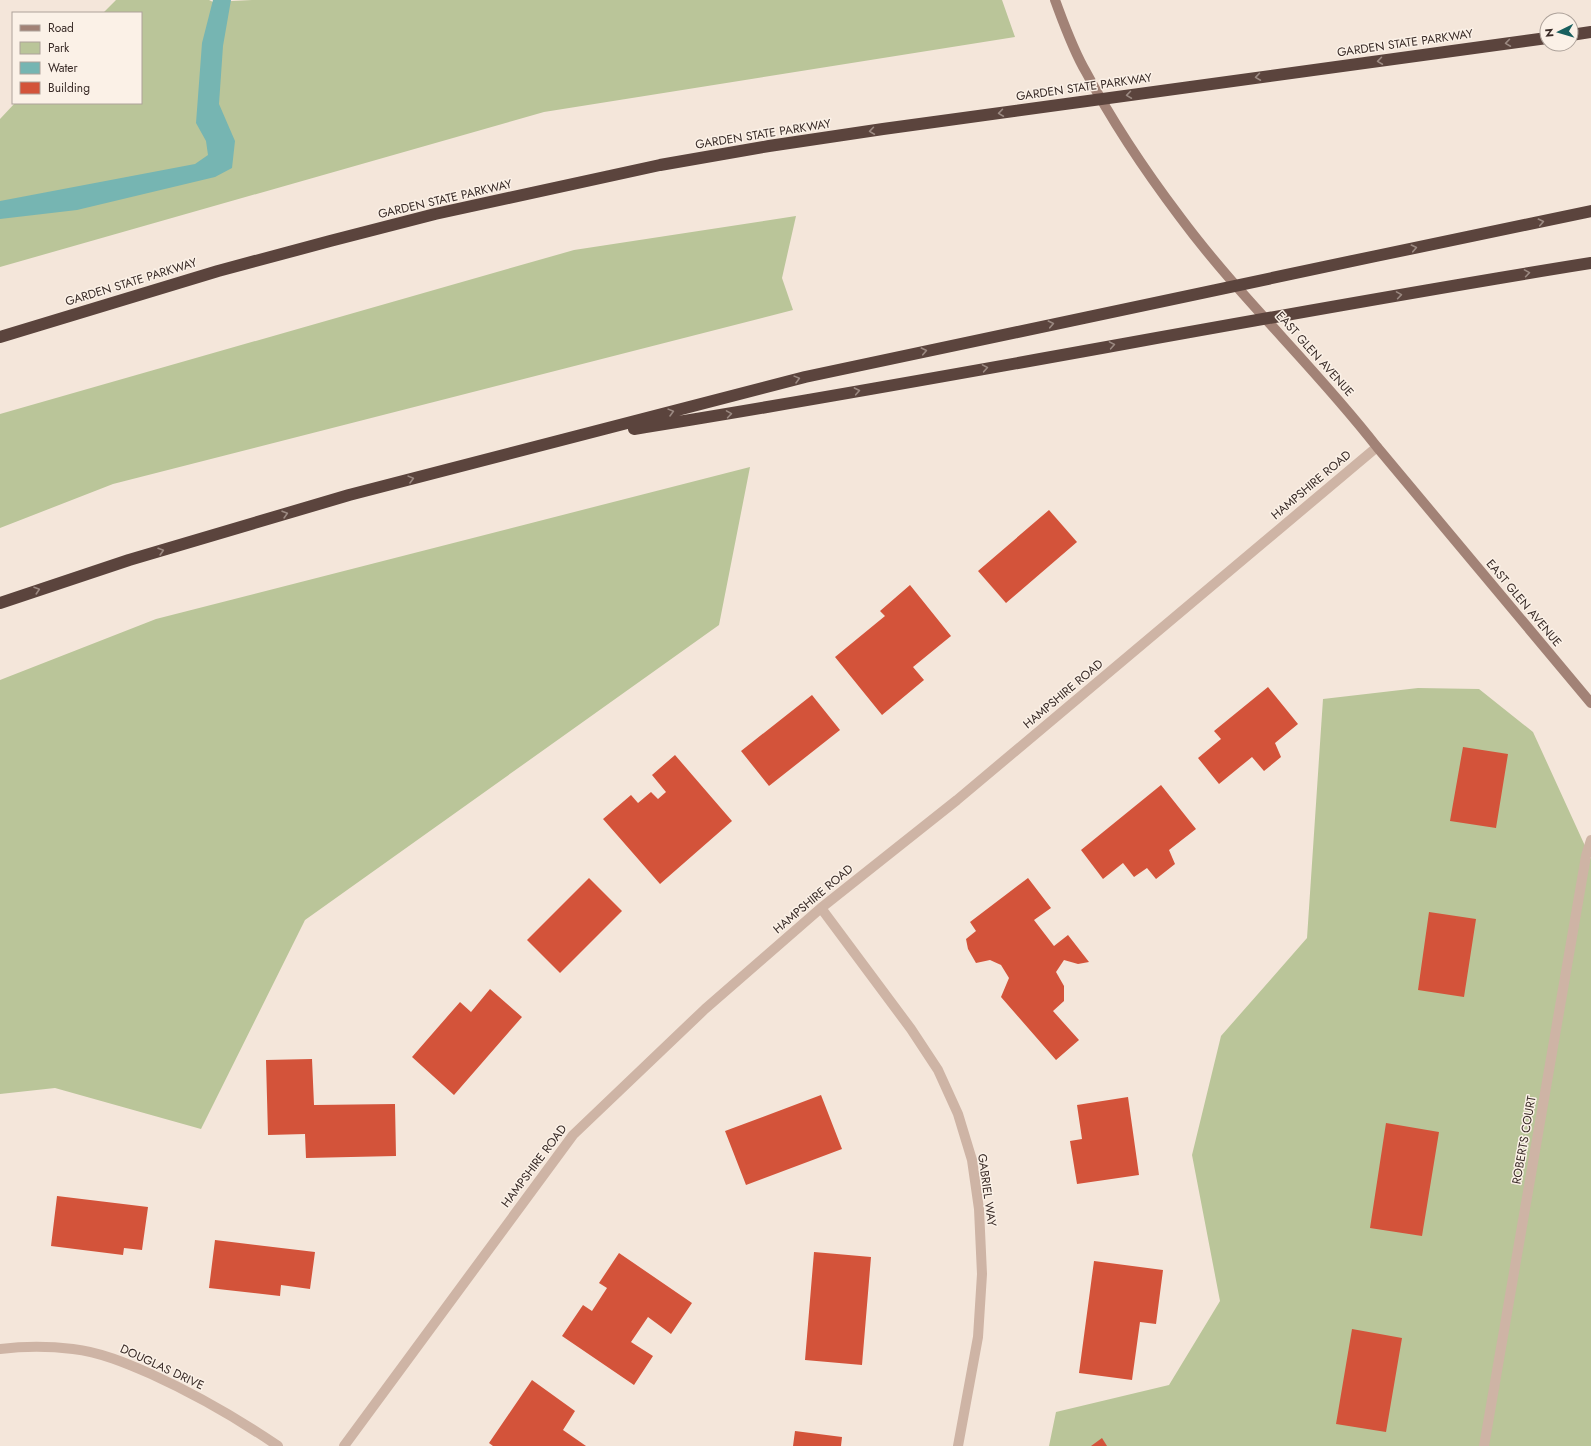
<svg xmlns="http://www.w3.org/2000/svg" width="1591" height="1446" font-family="Jost,sans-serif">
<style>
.green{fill:#bac599}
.water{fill:#76b5b2}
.building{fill:#d3533a}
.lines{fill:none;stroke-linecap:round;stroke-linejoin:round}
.street{stroke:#ceb4a5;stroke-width:10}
.secondary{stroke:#a28276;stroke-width:10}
.highway{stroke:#5b443d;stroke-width:12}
.oneway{stroke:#9b8981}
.labels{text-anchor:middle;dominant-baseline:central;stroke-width:3;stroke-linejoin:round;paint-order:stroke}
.street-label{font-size:12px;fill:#392b27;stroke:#fbf1e7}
</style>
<rect width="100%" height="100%" fill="#f4e6da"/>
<path class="green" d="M116,0H209L213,2L252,0H1002L1015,37L544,112L0,267V119L15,103H141V13H103Z
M796,216L782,278L793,310L113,484L0,528V414L574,250Z
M750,467L719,625L305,920L201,1129L55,1088L0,1094V680L156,619Z
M1418,688L1479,689L1533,732L1591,859V1446H1049L1056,1412L1169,1385L1220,1301L1192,1155L1221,1036L1307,938L1323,699Z"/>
<path class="water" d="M213,0H231L223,46L219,104L235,141L232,168L215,177L77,210L0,219V201L195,164L208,155L206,141L196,123L202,43Z"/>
<path class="building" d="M1049,510L1077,542L1006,603L978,571Z
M910,585L951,636L913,667L924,680L882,715L835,657L885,616L880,611Z
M1268,687L1298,724L1275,743L1281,757L1264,771L1252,757L1219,784L1198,758L1221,739L1214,731Z
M812,695L840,730L769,786L741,751Z
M1463,747L1508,754L1496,828L1450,821Z
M675,755L732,821L660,884L603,819L631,795L638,803L651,792L658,799L666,792L652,775Z
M1161,785L1196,829L1169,850L1175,864L1156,879L1147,868L1134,877L1123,863L1103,879L1081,850Z
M589,878L622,911L560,973L527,940Z
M1028,878L1051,908L1034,920L1054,946L1068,935L1089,962L1078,964L1064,960L1056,972L1064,986V1001L1053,1011L1079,1040L1056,1060L1001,997L1009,978L1001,965L990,960L976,963L968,949L966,939L976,931L970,922Z
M1429,912L1476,919L1464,997L1418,990Z
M490,989L522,1017L454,1095L412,1057L460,1002L471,1012Z
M312,1059L314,1105L395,1104L396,1156L306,1158L305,1134L268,1135L266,1060Z
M821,1095L842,1149L746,1185L725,1131Z
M1128,1097L1139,1175L1077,1184L1070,1141L1082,1139L1077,1105Z
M1386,1123L1439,1132L1422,1236L1370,1228Z
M57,1196L148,1207L142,1250L124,1248L123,1255L51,1246Z
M215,1240L315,1252L310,1289L281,1285L280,1296L209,1288Z
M814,1252L871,1257L862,1365L805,1360Z
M619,1253L692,1303L671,1334L648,1317L631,1342L653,1356L634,1385L562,1336L583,1305L592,1311L607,1288L599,1283Z
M1094,1261L1163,1270L1156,1324L1140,1322L1132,1380L1079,1373Z
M1352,1329L1402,1338L1386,1432L1336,1424Z
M532,1380L575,1411L563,1430L586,1446H493L489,1443Z
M795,1431L842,1437L841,1446H793Z
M1102,1438L1107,1446H1091Z"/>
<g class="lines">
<path class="street" d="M821,908L911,1029L938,1070L958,1114L972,1160L979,1209L982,1274L978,1337L958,1446
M0,1349C25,1346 48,1346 73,1349C100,1352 126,1363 151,1374C195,1394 237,1418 278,1446
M344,1446L573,1135L705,1009L821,908L957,800L1377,447
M1484,1446L1586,856L1591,840"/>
<path class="secondary" d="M1055,0C1064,24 1073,50 1086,72C1113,123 1146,172 1180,217C1240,298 1315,367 1377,447L1591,703"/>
<path class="highway" d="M1571,35L1591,32
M0,337L218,271L330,241L435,214L660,165L769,146L883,129L1547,38
M634,429C954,378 1271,314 1591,263
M0,603L129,560L349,495L805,377L1376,256L1591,211"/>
</g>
<defs><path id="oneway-chevron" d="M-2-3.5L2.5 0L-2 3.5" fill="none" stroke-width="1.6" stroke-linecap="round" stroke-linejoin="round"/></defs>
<g class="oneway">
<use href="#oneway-chevron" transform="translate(1508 43) rotate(172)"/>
<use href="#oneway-chevron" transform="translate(1380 61) rotate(172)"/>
<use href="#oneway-chevron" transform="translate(1258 77) rotate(172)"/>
<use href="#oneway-chevron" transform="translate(1129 95) rotate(172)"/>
<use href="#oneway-chevron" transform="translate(1001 113) rotate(172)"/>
<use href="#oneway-chevron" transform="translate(872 131) rotate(172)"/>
<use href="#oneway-chevron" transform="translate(1541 222) rotate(-12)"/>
<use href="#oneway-chevron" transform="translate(1414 248) rotate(-12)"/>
<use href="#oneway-chevron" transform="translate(1527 273) rotate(-9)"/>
<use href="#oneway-chevron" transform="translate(1399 295) rotate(-9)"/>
<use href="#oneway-chevron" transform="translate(1051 324) rotate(-12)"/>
<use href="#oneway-chevron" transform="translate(1112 345) rotate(-10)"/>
<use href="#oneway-chevron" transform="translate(924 351) rotate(-12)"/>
<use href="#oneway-chevron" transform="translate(985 368) rotate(-10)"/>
<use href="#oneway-chevron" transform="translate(797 379) rotate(-15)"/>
<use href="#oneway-chevron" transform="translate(857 391) rotate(-11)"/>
<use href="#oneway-chevron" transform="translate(671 412) rotate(-15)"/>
<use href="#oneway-chevron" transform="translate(729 414) rotate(-9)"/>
<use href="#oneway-chevron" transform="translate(411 479) rotate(-15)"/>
<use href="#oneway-chevron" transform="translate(285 514) rotate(-16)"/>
<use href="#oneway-chevron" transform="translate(161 551) rotate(-17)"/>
<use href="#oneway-chevron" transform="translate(37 590) rotate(-18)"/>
</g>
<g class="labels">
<g class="street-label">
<text transform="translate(1405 43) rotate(-8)">GARDEN STATE PARKWAY</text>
<text transform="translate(1084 87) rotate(-8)">GARDEN STATE PARKWAY</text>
<text transform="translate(763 134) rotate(-9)">GARDEN STATE PARKWAY</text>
<text transform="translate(445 199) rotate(-13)">GARDEN STATE PARKWAY</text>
<text transform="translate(131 282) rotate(-17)">GARDEN STATE PARKWAY</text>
<text transform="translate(1315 354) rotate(48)">EAST GLEN AVENUE</text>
<text transform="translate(1311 485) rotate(-40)">HAMPSHIRE ROAD</text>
<text transform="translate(1524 603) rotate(50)">EAST GLEN AVENUE</text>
<text transform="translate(1063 694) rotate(-40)">HAMPSHIRE ROAD</text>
<text transform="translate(813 899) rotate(-40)">HAMPSHIRE ROAD</text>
<text transform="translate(1524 1140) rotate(-80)">ROBERTS COURT</text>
<text transform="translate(534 1166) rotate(-53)">HAMPSHIRE ROAD</text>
<text transform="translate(987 1190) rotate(82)">GABRIEL WAY</text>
<text transform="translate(162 1367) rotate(25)">DOUGLAS DRIVE</text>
</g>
</g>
<rect x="12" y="12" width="130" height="92" fill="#fbf1e7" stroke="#ada29a"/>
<rect x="20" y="25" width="20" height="6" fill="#a28276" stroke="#ada29a"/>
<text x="48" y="32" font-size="12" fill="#392b27">Road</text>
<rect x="20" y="42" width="20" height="12" fill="#bac599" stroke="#ada29a"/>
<text x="48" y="52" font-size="12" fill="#392b27">Park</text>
<rect x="20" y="62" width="20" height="12" fill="#76b5b2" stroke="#ada29a"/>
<text x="48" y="72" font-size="12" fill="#392b27">Water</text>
<rect x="20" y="82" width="20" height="12" fill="#d3533a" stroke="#ada29a"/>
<text x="48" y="92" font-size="12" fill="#392b27">Building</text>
<g transform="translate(1559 32) rotate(265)"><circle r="19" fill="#fbf1e7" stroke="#ada29a"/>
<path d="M0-3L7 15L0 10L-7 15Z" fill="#185f5e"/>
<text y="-6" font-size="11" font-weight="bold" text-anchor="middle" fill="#392b27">N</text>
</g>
</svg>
